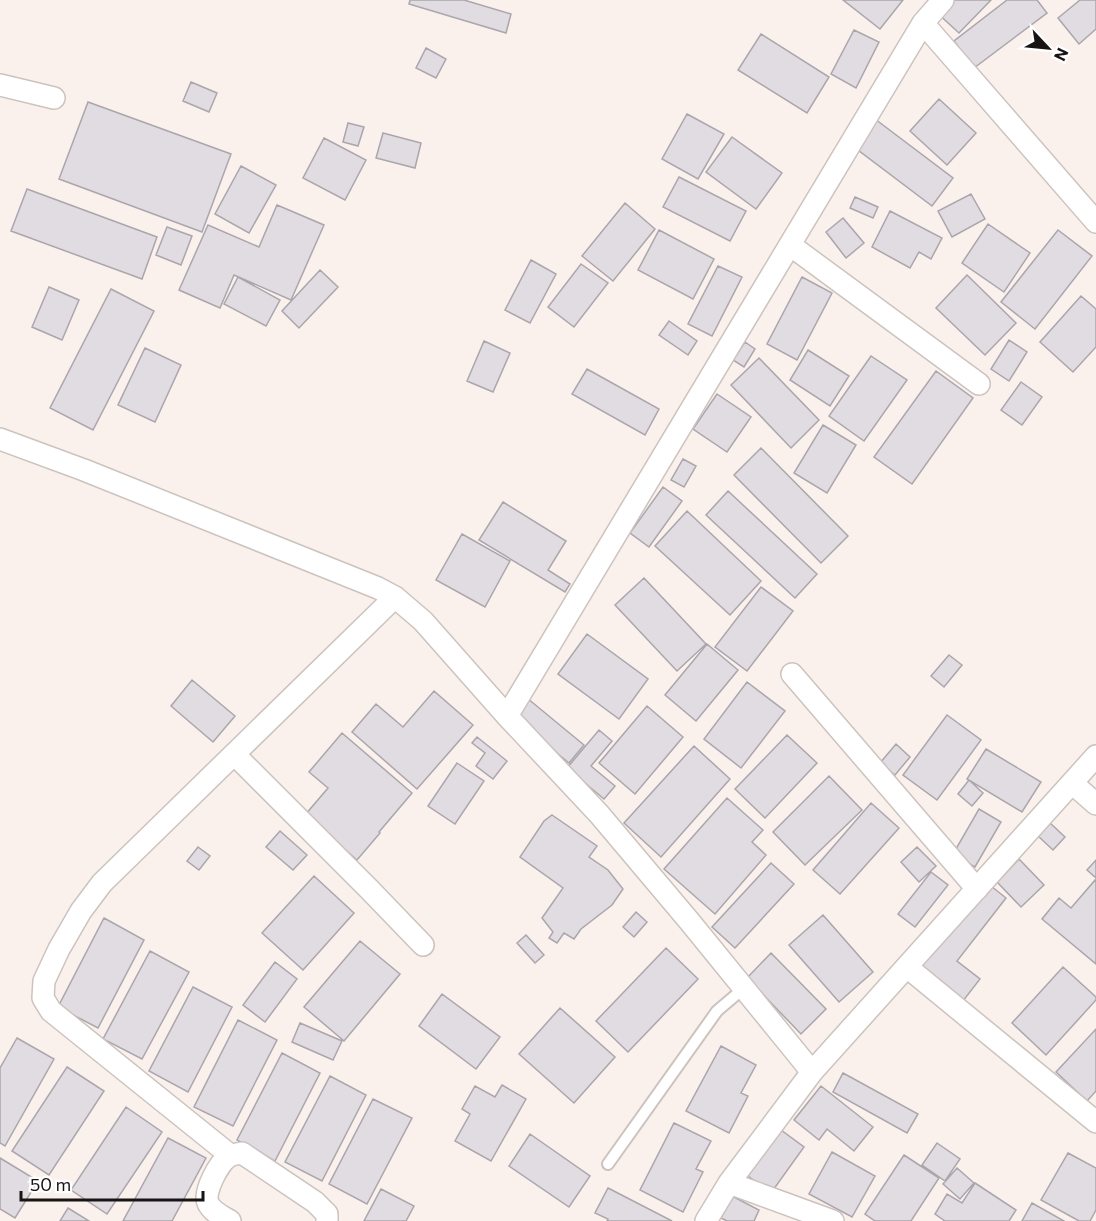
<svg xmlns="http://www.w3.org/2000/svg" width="1096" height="1221" font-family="Commissioner,sans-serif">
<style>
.building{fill:#e1dbe2;stroke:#aba5ac;stroke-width:1.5}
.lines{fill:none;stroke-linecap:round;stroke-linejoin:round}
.service-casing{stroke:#ccc3bf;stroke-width:14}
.minor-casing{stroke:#ccc3bf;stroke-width:24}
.service{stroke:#fff;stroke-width:10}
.minor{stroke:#fff;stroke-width:21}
</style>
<rect width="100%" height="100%" fill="#faf1ed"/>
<path class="building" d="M410,0H464L511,14L506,33L409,4Z
M843,0H903L880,29Z
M945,0H991L959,33L935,11Z
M1007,0H1037L1047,13L974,68L954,41Z
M1080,0H1096V29L1079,44L1058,18Z
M854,30L879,42L856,88L831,74Z
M761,34L829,77L807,113L738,70Z
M426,48L446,59L436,78L416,68Z
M191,82L217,93L209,112L183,101Z
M939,99L976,133L947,165L910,131Z
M88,102L231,154L202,232L59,179Z
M687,114L724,134L698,179L662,159Z
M875,119L953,178L932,206L854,147Z
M348,123L364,127L358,146L343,142Z
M383,133L421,143L415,168L376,158Z
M732,137L782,173L756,209L706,172Z
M324,138L366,160L345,200L303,178Z
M241,166L276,185L249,233L215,214Z
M679,177L746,211L730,241L663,207Z
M27,189L157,237L142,279L11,231Z
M971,194L985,219L952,237L938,211Z
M855,197L878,207L873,218L850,208Z
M625,203L655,229L613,281L582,256Z
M277,205L324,225L291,300L234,275L220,308L179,290L208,225L259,247Z
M890,211L942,238L931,259L919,252L910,268L872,247Z
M843,218L864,243L846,258L826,232Z
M988,224L1030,253L1004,292L962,263Z
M167,227L192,236L181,265L156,255Z
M659,230L714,259L693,299L638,270Z
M1058,230L1092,256L1035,329L1001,302Z
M531,260L556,274L530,323L505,310Z
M581,264L608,283L574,327L548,307Z
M718,266L742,277L712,336L688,324Z
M320,270L338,287L299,328L282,311Z
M967,275L1016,323L985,355L936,308Z
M238,277L280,300L266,326L224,304Z
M802,277L832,293L797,360L767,344Z
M49,287L79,300L62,340L32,327Z
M111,289L154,311L93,430L50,408Z
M1081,296L1096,309V347L1073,372L1040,342Z
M669,321L697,341L688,355L659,335Z
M1009,340L1027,352L1009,381L991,369Z
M484,341L510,353L493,392L467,381Z
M745,342L755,349L744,367L733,360Z
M145,348L181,365L155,422L118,405Z
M808,350L849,376L830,406L790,380Z
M871,356L907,380L864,441L829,416Z
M759,358L819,420L791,448L731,385Z
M587,369L659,409L645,435L572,394Z
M936,371L973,398L912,484L874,457Z
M1021,382L1042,397L1022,425L1001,410Z
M717,394L751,417L727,452L693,429Z
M823,425L856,445L827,493L794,473Z
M761,448L848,536L821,563L734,475Z
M683,459L696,466L684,487L671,480Z
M663,487L682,501L649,547L630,533Z
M728,491L817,574L795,598L706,515Z
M503,502L566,541L548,570L570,584L565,592L479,540Z
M687,511L761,581L730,615L655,546Z
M462,534L510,561L485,607L436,580Z
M644,578L706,644L677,671L615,605Z
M761,587L793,611L747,671L715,647Z
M587,634L648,679L619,719L558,674Z
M707,644L738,670L696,721L665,695Z
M949,655L962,665L944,687L931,676Z
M192,680L235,716L213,742L171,706Z
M747,682L785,711L741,768L704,739Z
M434,691L473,725L417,789L352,732L376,704L403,727Z
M527,698L584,745L569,763L512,716Z
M647,706L683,737L635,794L599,763Z
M947,715L981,740L937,800L903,775Z
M599,730L612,741L591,766L615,786L604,799L567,768Z
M342,733L412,793L379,832L380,833L357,860L305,815L328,788L309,772Z
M787,735L817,763L765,818L735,789Z
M477,737L507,761L493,779L476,766L485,753L472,743Z
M896,744L910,757L895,775L880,763Z
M694,746L730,779L661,857L624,823Z
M986,749L1041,782L1022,812L967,779Z
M457,763L484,781L455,824L428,806Z
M829,776L862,810L805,865L773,832Z
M969,780L983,793L972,806L958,794Z
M727,798L763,830L752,842L766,855L715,914L664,869Z
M871,803L899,828L840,894L813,870Z
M979,809L1001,822L975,867L953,854Z
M552,815L597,846L589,857L608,870L623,889L612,905L581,929L574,939L564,933L557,943L549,938L553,932L542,918L563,888L520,857L544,821Z
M1049,822L1065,837L1053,850L1038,836Z
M280,831L307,855L293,870L266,847Z
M198,847L210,856L199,870L187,861Z
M917,847L936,866L919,882L901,862Z
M1019,859L1044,885L1021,907L997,882Z
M1096,860V878L1087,870Z
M771,863L794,884L735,948L712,927Z
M931,872L948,885L915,927L898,914Z
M314,876L354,913L303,970L262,933Z
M1096,879V964L1042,919L1059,898L1071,908Z
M986,882L1006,898L957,961L980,979L963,1001L920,966Z
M636,912L647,922L634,937L623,927Z
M823,915L873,972L839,1002L789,945Z
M104,918L144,940L98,1028L58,1007Z
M526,935L544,955L535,963L517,943Z
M360,941L400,974L344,1041L304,1007Z
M666,948L698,979L628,1052L596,1021Z
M150,951L189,972L142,1059L103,1039Z
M771,953L826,1009L801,1034L747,978Z
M275,962L297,979L265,1022L243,1005Z
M1063,967L1096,997V1000L1046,1055L1012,1023Z
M193,987L232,1007L188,1092L149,1071Z
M442,994L500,1037L476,1069L419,1026Z
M560,1008L615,1057L574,1103L519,1054Z
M238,1020L277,1040L233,1126L194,1107Z
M300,1023L342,1041L333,1060L292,1042Z
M1096,1029V1091L1087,1101L1056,1072Z
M17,1038L54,1059L5,1146L0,1143V1068Z
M721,1046L756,1065L741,1093L748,1096L729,1133L686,1111Z
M282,1053L320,1073L275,1161L237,1140Z
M67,1067L104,1091L49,1175L12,1151Z
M843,1073L918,1114L907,1133L833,1092Z
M330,1076L366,1095L322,1181L285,1162Z
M502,1085L526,1099L491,1161L455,1141L470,1114L462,1109L475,1086L495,1097Z
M821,1086L873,1127L854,1151L827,1129L819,1140L794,1120Z
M373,1099L412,1118L367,1204L329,1184Z
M126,1107L162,1132L107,1214L71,1190Z
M674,1123L711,1141L696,1169L703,1172L683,1212L640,1190Z
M781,1130L804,1147L771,1193L748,1176Z
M530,1134L590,1176L569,1207L509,1166Z
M168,1138L206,1158L172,1221H123Z
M937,1143L960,1159L945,1181L922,1165Z
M832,1152L875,1176L852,1217L809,1194Z
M1068,1153L1096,1168V1210L1090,1221H1079L1041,1200Z
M904,1155L939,1178L911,1221H875L865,1214Z
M0,1158L38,1181L15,1218L0,1209Z
M957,1168L974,1183L960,1199L943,1184Z
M975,1183L1016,1210L1009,1221H945L935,1214L947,1194L962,1203Z
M608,1188L672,1221H607L608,1219L595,1213Z
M381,1189L414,1206L406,1221H364Z
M732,1196L759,1210L754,1221H727L721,1218Z
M1032,1203L1064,1221H1022Z
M68,1208L89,1221H60Z"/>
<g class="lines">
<defs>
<path id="service" d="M608,1164L717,1011L744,988"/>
<path id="minor" d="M923,23L1096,222
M0,85L54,98
M790,245L979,384
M0,439L84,470L378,588L395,597L423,621L507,716L599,814L690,922L812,1072
M792,674L977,889
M507,716L923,23L943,0
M234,754L369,889L423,945
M1072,783L1096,804
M907,967L1096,1122
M230,1155L51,1011L43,998L44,981L59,949L81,911L102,883L395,597
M729,1183L833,1221
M230,1221C222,1216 212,1212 208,1203C203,1192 219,1163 228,1157C232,1154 237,1154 242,1153L315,1202L327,1214V1221
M706,1221L729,1183L812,1072L1096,756"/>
</defs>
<use href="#service" class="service-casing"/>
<use href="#minor" class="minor-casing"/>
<use href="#service" class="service"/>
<use href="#minor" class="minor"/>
</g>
<g transform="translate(1048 48) rotate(116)" stroke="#ffffff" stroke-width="4.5" paint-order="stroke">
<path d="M0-4.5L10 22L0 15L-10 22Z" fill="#171413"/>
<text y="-9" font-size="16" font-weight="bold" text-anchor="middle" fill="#171413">N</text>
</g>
<path d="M21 1191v9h182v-9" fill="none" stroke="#171413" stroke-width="3"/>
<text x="30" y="1191" font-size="18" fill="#171413" stroke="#ffffff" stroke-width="4.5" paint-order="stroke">50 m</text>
</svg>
